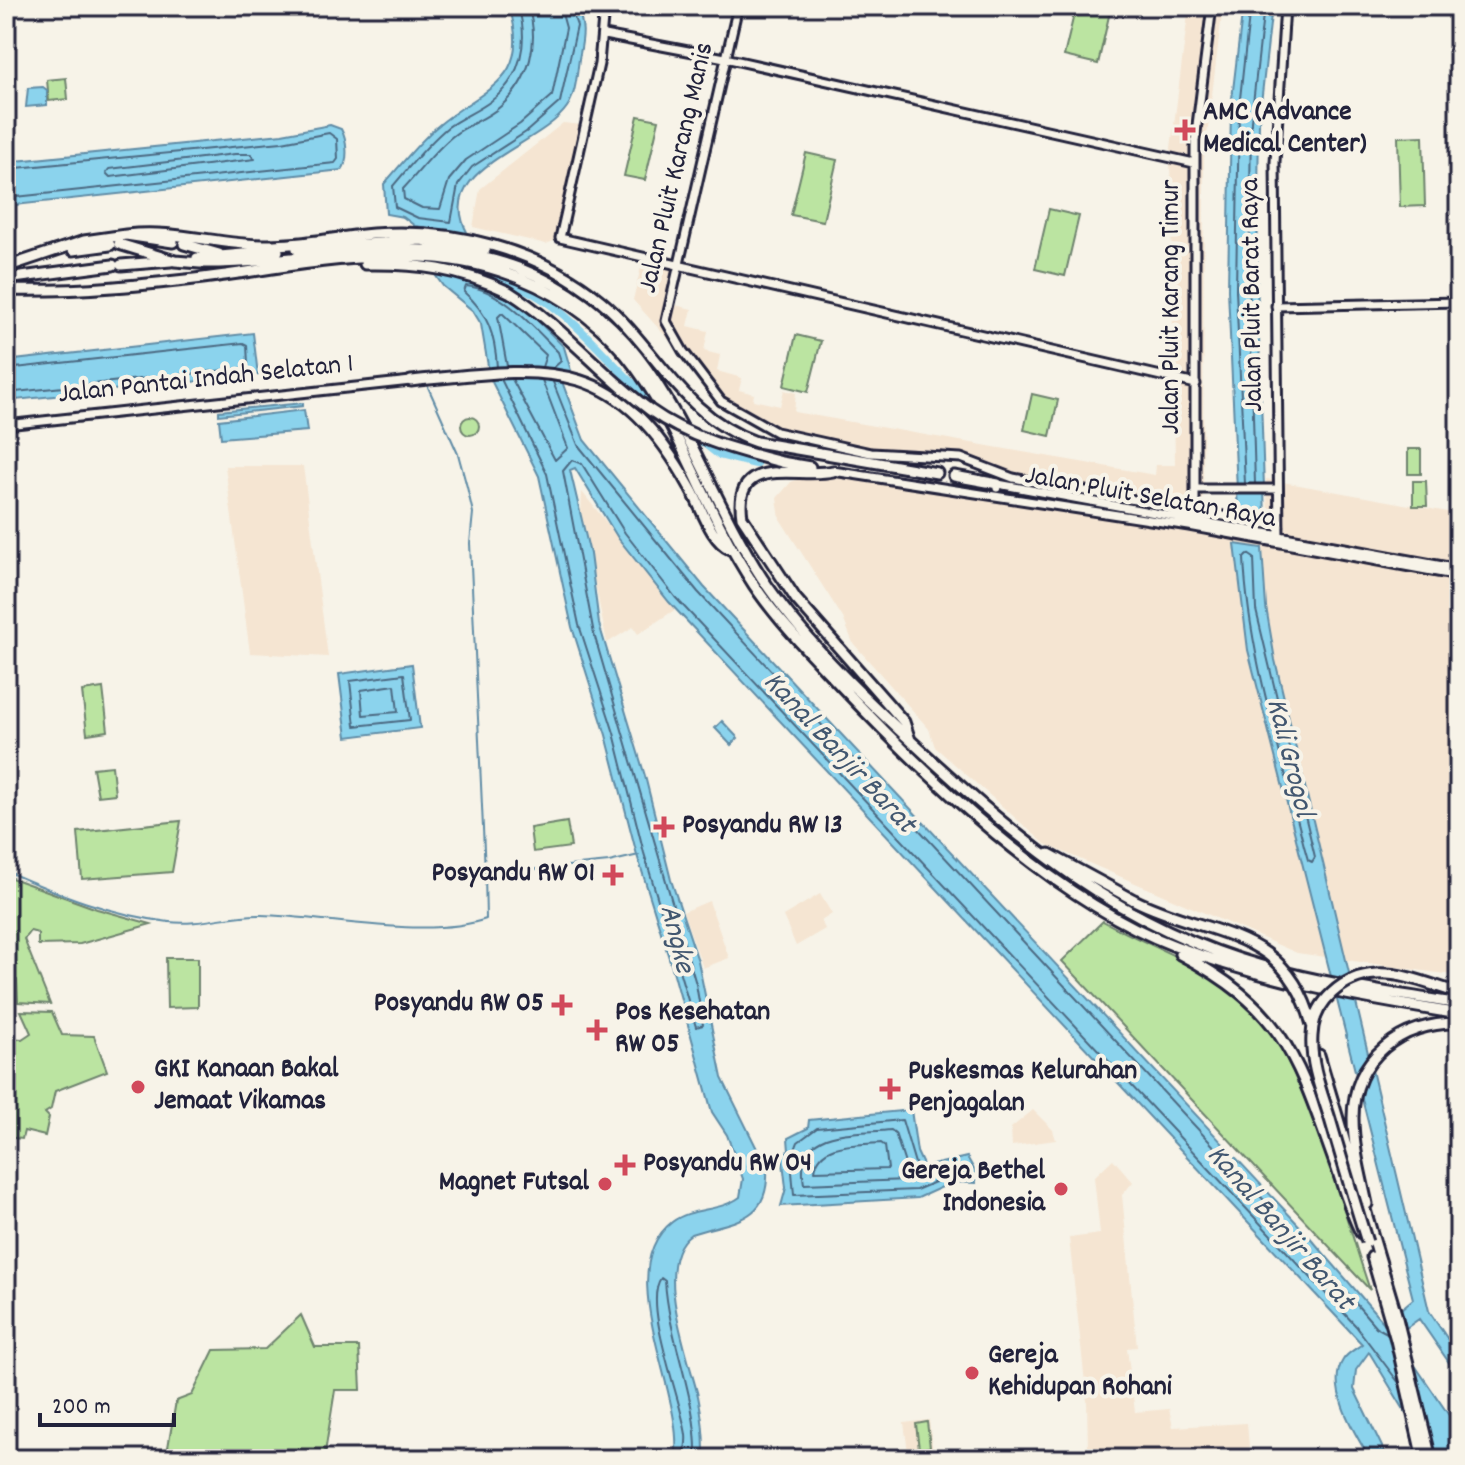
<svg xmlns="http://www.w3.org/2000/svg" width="1465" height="1465" font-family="Dekko,sans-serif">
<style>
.built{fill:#f5e5d2}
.green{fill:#bbe4a1;stroke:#6e836e;stroke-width:2}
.water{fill:#8bd3ed;stroke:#618ca6;stroke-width:2}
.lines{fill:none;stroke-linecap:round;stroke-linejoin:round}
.shore{stroke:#4c6982;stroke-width:2}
.stream{stroke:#618ca6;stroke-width:2}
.river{stroke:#8bd3ed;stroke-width:8}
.secondary-casing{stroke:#22223b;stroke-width:13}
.highway-casing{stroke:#22223b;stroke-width:15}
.secondary{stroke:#f7f3e8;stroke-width:7}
.highway{stroke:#f7f3e8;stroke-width:9}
.highway-bridge-casing{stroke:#22223b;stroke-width:15;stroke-linecap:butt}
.highway-bridge{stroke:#f7f3e8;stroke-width:9}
.poi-dot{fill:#d1495b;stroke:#f7f3e8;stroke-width:3}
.labels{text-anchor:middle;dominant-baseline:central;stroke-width:8;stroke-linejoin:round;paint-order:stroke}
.poi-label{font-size:28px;font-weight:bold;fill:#22223b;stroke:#f7f3e8;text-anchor:start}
.street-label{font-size:28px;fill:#22223b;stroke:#f7f3e8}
.water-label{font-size:30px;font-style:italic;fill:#425770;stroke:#f7f3e8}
</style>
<rect width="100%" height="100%" fill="#f7f3e8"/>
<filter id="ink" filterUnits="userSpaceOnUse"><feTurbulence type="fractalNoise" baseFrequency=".0125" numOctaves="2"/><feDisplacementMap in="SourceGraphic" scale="16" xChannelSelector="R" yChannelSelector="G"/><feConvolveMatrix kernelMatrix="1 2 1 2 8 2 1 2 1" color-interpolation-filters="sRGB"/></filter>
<g filter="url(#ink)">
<path class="built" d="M1189,6H1223L1204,159L1203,535L1270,546L1266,479L1459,514V976L1297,953L1045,844L935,747L929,729L853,643L843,618L780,519L777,498L791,482L813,474L1018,498L1002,481L945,451H873L784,433L725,402L633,300L643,259L681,269L675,305L692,309L688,326L708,331L704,351L720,355L717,371L742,378L739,390L754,394L753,400L780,406L784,390L796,393L794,412L1155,475L1156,465H1175L1170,156Z
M563,123L582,125L556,240L546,244L473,227L480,189Z
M225,466H303L328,657L250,653Z
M582,492L676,609L638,634L633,627L607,643L581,513Z
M820,894L832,914L821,921L825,929L796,946L783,916Z
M709,901L729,958L703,968L683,912Z
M1033,1110L1053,1130L1056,1140L1012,1146L1011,1128Z
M1113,1159L1133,1182L1122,1195L1137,1347L1127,1348L1135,1412L1169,1409L1173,1427L1247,1423L1250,1459H1011L1088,1451L1087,1401L1069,1238L1100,1234L1094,1177Z
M929,1420L934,1459H909L904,1423Z"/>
<path class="green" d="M1076,6L1111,7L1098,64L1064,56Z
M66,78L68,99L49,101L47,80Z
M638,116L659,120L645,180L624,176Z
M1423,136L1425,206L1400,207L1398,137Z
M806,153L837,160L823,221L791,215Z
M1049,209L1079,216L1065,276L1035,269Z
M796,335L821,341L808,392L784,386Z
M1032,394L1058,400L1050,436L1024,430Z
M461 426a9 9 0 1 1 18 0a9 9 0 1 1-18 0Z
M1408,449H1421V474H1408Z
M1413,481H1426L1427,506H1413Z
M103,688L108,731L87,734L82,691Z
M112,766L115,794L98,796L93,768Z
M181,821L172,872L82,879L78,832Z
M567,822L571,847L533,852L530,828Z
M6,876L97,909L151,924L80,944L38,945V933L30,931L24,939L50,1004L18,1002L17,980L6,978Z
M1103,921C1151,948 1204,963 1246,1001C1302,1051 1344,1215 1370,1290L1062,961Z
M166,958H198V1007L167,1008Z
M21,1011L52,1012L62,1035L94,1036L107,1071L55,1091L51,1109L45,1113L49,1117L45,1136L24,1131L22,1139L6,1137V1032L9,1038L22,1039L31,1033Z
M301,1315L315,1347H359L361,1390H335L324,1459H166L176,1401L192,1395L214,1350L265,1349Z
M927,1422L930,1447L919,1449L916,1424Z"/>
<path class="water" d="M509,6H576C586,26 583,38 579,59C577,73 576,95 567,107C539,148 431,168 468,234L415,226L403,217L386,214L384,184C402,164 419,141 439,125C484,87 533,82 509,6Z
M1243,6H1272L1259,121L1257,278L1265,518L1238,513L1228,290L1231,107Z
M43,87L47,90V105L26,107L28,88Z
M330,125L341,129C347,140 349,160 342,170L6,206V162L282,134Z
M431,269L480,280L516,299L564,347L572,374L558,371L584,440L704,587L1307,1234L1384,1323L1413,1299L1248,650L1235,544L1262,548L1266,607L1275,660L1429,1311L1459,1356V1377L1419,1319L1395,1336L1459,1430V1459H1434L1369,1352L1356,1370L1354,1389L1388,1459H1370C1356,1435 1325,1388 1343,1360C1347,1353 1356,1349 1362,1344L669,602L618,538L575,468L570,470L590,554L599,624L645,776L671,880L698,961L722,1078L767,1169C770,1224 729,1221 691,1234C651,1262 689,1358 698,1396C702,1415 704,1433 704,1452L703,1459H675C687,1398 609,1271 672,1222C691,1207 720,1212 740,1197L743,1179L727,1135L712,1112L674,974L637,855L606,735L572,627L539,476L490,378L481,324L473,311L443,286Z
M253,333L258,375L6,401V361Z
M303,403V406L219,415V411Z
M304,410L307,431L221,438L219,420Z
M412,664L420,728L347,737L339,674Z
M722,721L738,738L731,745L715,728Z
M911,1110L917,1152L924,1167L967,1157L975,1171L976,1183L953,1182L918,1198L781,1206L786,1188L782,1153L789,1151L788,1138L808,1128L809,1120Z"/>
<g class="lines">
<path class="shore" d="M518,6C529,41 522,78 491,101C478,111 462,117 448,127C428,143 410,166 393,186L395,207L418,218L451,222L458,185L472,167L526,132L560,102L577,26L570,6
M528,6C540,43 530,80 501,106C487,119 468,124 454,135C435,150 419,172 403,189L404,199L422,208L440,209L449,180L466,160L520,124L552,96L566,28L560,6
M235,154H251L255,159L110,177L106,173L109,169Z
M6,169L282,142L329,133L337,139L338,159L335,163L6,198
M507,366L498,317L502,313L546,355L542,367
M497,367C495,335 488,313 464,292L466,286C503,290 533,327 558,352L561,361L552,369
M6,369L243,343L247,345L248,364L245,368L6,393
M501,379L547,474L579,625L614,733L644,853L696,1027L703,1025L696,984L594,634L563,471L572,460L582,464L625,533L675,597L1356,1326L1399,1383
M512,379L555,460L568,448L542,380
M553,382L578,445L698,592L1301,1240L1376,1327L1387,1333
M1245,484L1236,290L1239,108L1250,6
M1255,484L1249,278L1251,121L1264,6
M1248,554L1254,558L1256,610L1315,857L1312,862L1308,860L1304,846C1281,752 1248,653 1244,558Z
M404,674L410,720L355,726L350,681Z
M395,685L398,712L363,715L361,690Z
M902,1120L917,1170L924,1175L939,1173L940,1180L916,1190L794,1195L791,1160L798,1142L817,1128Z
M891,1130L895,1133L909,1176L907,1180L804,1184C794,1127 851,1134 891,1130Z
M881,1143L885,1146L888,1169L815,1171C818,1141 857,1145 881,1143Z
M683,1459C685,1451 687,1443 686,1435C682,1402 642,1303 661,1278L665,1281C669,1342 698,1398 696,1459"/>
<path class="stream" d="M428,387L458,454L467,487L473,513L470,543L485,872
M6,871C58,894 112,915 169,922C199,926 231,914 261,915C324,916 426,940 486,919L485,874L609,862L639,855"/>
<path class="river" d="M470,267C490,276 514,282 533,293C583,322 617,374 662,410
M695,436L719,455L756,464"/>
<defs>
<path id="secondary" d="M604,6L599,64L560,238L1196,384
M738,6L666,321L683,351L721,401L776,432L871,453L961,458L1013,478L1279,526
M604,35L725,58L1194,163
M1276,306L1459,302
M6,425L411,381
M833,471L1189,526L1459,576
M997,488L998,484L1459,569
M1196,489H1278
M1195,521V141L1212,6
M1279,537L1275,162L1285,6"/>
<path id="highway" d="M126,235C174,229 217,245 264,245C300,246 337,237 373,234C453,228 538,249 601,301C656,347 683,417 756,442L937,473
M119,244L175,261L200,263C308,265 416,228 521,269C666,326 687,462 762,578C802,638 858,692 911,741C1019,841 1120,927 1265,967C1329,985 1394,993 1459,1004
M184,244L219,254
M297,249L421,240L485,250
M73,250L110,245
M197,258L278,251
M365,264C417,263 461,269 509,292
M121,265L171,261
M6,267L84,241L126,235L173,242
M6,279L113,265
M6,290C78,292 147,285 218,276C310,264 410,241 500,271C665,326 671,459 754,585C779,622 811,654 841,686C929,779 1054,900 1175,946C1267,982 1362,998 1459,1014
M411,381C547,367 616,353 691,489C701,506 711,541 730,549
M781,462L810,467
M833,471C799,479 732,453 742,517L796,599L904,722L910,740
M954,476L998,484
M1049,854L1134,900
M1180,954C1288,1011 1298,1062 1337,1169C1344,1190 1351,1213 1361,1233
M1319,1055L1396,1314L1431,1459
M1367,1204C1361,1176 1353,1147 1353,1118C1353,1057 1402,1022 1459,1023
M1372,1257L1396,1340L1423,1459"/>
</defs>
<use href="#secondary" class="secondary-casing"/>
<use href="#highway" class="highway-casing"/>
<use href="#secondary" class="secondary"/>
<use href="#highway" class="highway"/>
<defs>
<path id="highway-bridge" d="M509,292C562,325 600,374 650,410C689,438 736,450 781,462
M1134,900C1210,938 1286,926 1312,1025
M1367,1242C1354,1201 1342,1160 1330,1119C1322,1093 1310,1064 1312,1036C1313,1002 1343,976 1376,974C1404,972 1433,986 1459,993"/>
</defs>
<use href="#highway-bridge" class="highway-bridge-casing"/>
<use href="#highway-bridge" class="highway-bridge"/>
</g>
</g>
<g class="poi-dot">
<path d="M1181 118h8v8h8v8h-8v8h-8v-8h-8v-8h8z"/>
<path d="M660 815h8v8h8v8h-8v8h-8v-8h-8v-8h8z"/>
<path d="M609 863h8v8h8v8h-8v8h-8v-8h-8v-8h8z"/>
<path d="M558 993h8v8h8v8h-8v8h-8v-8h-8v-8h8z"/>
<path d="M593 1018h8v8h8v8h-8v8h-8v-8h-8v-8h8z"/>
<circle cx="138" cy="1087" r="8"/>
<path d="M886 1077h8v8h8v8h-8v8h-8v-8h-8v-8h8z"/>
<path d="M621 1153h8v8h8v8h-8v8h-8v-8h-8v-8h8z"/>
<circle cx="605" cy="1184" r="8"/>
<circle cx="1061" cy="1189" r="8"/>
<circle cx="972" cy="1373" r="8"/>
</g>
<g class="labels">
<g class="poi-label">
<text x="1203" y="114">AMC (Advance<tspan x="1203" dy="32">Medical Center)</tspan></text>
<text x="682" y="827">Posyandu RW 13</text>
<text x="595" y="875" text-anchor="end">Posyandu RW 01</text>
<text x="544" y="1005" text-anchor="end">Posyandu RW 05</text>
<text x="615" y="1014">Pos Kesehatan<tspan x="615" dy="32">RW 05</tspan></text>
<text x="154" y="1071">GKI Kanaan Bakal<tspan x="154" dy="32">Jemaat Vikamas</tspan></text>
<text x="908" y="1073">Puskesmas Kelurahan<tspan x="908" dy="32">Penjagalan</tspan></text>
<text x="643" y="1165">Posyandu RW 04</text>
<text x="1045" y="1173" text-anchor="end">Gereja Bethel<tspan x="1045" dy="32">Indonesia</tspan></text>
<text x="589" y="1184" text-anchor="end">Magnet Futsal</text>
<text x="988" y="1357">Gereja<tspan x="988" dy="32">Kehidupan Rohani</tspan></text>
</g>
<g class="street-label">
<text transform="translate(678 168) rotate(-77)">Jalan Pluit Karang Manis</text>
<text transform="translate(1254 295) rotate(-91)">Jalan Pluit Barat Raya</text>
<text transform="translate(1173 307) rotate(-90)">Jalan Pluit Karang Timur</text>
<text transform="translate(206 381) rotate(-6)">Jalan Pantai Indah Selatan 1</text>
<text transform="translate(1150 499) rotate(10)">Jalan Pluit Selatan Raya</text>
</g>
<g class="water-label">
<text transform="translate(838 754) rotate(47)">Kanal Banjir Barat</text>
<text transform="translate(1288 758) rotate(76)">Kali Grogol</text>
<text transform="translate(675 939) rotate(76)">Angke</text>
<text transform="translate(1279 1229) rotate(49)">Kanal Banjir Barat</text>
</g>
</g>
<rect width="1465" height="1465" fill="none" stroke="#f7f3e8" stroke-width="32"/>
<rect x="16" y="16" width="1433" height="1433" fill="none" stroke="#22223b" stroke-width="3" filter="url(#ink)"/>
<path d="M40 1413v12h134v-12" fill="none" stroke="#22223b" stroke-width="4"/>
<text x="52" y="1413" font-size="24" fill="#22223b" stroke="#f7f3e8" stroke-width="6" paint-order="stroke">200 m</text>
</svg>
